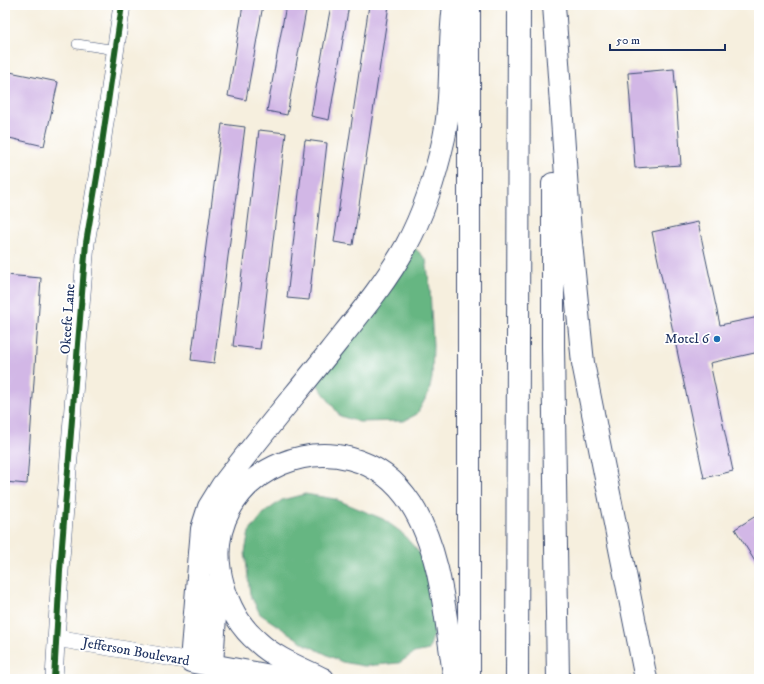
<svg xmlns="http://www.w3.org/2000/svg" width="764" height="684" font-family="'IM FELL DW Pica',serif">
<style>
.forest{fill:#66b682;stroke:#407270}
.building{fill:#d2b7e6}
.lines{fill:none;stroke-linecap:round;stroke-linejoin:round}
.lane-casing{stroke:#3c4c71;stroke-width:10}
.street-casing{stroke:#3c4c71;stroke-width:18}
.secondary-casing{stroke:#3c4c71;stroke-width:24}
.highway-casing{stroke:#3c4c71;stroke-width:24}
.lane{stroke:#fff;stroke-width:9}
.street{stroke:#fff;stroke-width:17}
.secondary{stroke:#fff;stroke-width:22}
.highway{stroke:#fff;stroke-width:22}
.cycleway-casing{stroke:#fff;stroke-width:8}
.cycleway{stroke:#1b5e20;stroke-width:6}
.poi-dot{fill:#1f6fb2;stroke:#fff;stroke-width:1.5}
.labels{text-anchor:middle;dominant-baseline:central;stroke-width:3.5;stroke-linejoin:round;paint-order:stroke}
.street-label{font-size:14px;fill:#1b2f5e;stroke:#fff}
.poi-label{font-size:14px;fill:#1b2f5e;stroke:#fff;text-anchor:end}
</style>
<rect width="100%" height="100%" fill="#fff"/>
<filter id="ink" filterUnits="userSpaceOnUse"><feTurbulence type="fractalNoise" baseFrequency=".025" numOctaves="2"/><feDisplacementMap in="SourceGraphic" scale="8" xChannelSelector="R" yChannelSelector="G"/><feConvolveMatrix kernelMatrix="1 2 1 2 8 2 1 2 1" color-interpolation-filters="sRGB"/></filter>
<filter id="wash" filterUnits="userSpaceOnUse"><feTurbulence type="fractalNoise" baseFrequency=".012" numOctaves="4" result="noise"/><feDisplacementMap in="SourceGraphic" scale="16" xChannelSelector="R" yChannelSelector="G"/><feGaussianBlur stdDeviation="0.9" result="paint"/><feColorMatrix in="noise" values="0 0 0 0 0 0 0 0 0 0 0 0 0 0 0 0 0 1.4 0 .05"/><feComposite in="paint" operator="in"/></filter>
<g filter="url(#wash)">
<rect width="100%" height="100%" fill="#f6efde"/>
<path class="forest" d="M412,245L426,259L430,289L433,346L432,378L429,392L417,414L404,421L359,422L340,416L314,380Z
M305,494L335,499L383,519L401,532L424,558L437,622L429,650L414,653L399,663L364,666L342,662L305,644L260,614L250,594L245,552L249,532L264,513L282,500Z"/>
<g id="blocks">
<path class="building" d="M243,5H263L246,100L228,96Z
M286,5H307L287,115L267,111Z
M331,5H349L329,120L311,116Z
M369,5H389L353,245L334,242Z
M674,69L681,165L635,168L628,73Z
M5,71L58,82L44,146L5,137Z
M222,124L245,127L214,363L191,360Z
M259,130L286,133L260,349L233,346Z
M305,140L327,143L309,300L287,298Z
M698,222L720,325L759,317V352L710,363L733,471L704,478L652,232Z
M5,275L41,278L27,484L5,482Z
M759,514V568L735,529Z"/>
</g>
</g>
<g filter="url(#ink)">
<use href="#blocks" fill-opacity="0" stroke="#3c4c71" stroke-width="1"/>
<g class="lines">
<defs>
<path id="lane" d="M77,44L116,50"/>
<path id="street" d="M56,638L191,661
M54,679L60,571L86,243L98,171L122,5"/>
<path id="secondary" d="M194,662L287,679"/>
<path id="highway" d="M554,5L570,233L583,363L646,679
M553,184V347L558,679
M191,661L202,529L209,507L222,486C257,440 294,396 330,351C357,317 385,284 406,246C424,213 436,174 444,138C453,94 448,49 454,5
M212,665L217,583
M323,679C301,668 276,659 258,642C240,627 229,607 223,585C190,469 348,405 411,504C443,554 445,622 455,679
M469,679V5
M517,679L519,5"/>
</defs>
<use href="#lane" class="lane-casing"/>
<use href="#street" class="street-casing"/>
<use href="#secondary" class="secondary-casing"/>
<use href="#highway" class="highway-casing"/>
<use href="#lane" class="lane"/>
<use href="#street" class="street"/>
<use href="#secondary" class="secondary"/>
<use href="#highway" class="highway"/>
<defs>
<path id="cycleway" d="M54,679L60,571L86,243L98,171L122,5"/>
</defs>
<use href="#cycleway" class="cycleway-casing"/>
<use href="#cycleway" class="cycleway"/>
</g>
</g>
<circle class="poi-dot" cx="717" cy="339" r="4"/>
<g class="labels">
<g class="street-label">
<text transform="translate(68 319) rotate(-86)">Okeefe Lane</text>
<text transform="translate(136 652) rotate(10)">Jefferson Boulevard</text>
</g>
<g class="poi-label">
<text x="709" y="339">Motel 6</text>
</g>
</g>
<rect width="764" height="684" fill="none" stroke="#fff" stroke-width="20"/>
<path d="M610 44v6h115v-6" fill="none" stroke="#1b2f5e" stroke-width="2"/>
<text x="616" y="44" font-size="12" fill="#1b2f5e" stroke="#ffffff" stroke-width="3" paint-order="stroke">50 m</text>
</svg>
